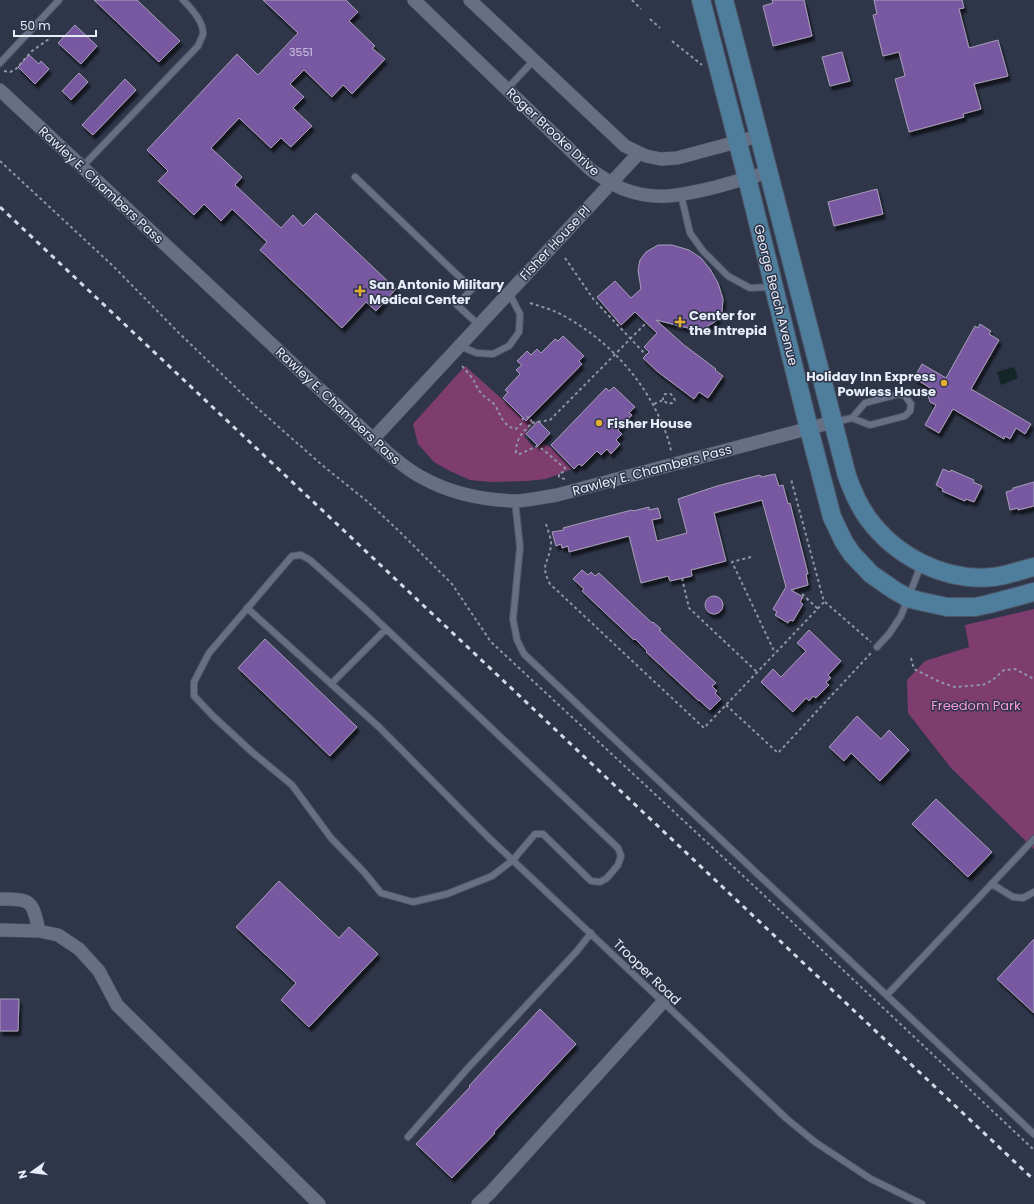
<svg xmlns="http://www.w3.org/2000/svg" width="1034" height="1204" font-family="Poppins,sans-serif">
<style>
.green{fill:#7f3c6e}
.water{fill:#142626}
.building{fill:#7959a2;stroke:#a79eb6;filter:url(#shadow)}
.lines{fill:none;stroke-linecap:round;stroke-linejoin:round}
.lane-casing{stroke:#4d5464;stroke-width:8}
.street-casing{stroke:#4d5464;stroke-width:14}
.secondary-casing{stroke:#4d5464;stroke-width:20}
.path{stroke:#8f95a5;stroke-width:2;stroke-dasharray:3 3;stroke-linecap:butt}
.lane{stroke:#666f84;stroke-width:6}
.street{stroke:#666f84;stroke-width:13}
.secondary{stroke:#4f7e9d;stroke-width:18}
.rail{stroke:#d3d9e6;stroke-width:3;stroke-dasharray:5 5;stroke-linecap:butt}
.poi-dot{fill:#e4ae35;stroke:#2f364a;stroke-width:1.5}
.labels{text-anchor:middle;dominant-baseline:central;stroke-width:3;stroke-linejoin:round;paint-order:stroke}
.number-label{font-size:11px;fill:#ccc8e4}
.street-label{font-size:13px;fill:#e8edfa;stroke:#2f364a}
.poi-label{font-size:13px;font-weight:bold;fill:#e8edfa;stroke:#2f364a;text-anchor:start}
.park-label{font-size:13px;fill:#fb98df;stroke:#2f364a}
</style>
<defs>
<filter id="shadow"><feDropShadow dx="2.5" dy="4.5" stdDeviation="1" flood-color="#0009"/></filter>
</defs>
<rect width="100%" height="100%" fill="#2f364a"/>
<path class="green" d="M465,366L502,399L520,417H530L532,423L524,436L534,448L544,444L550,447L572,469L546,479L527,481L492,482L470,480L450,471L434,462L418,444L413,424Z
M1034,609V849L951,768L908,713L907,680L925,661L969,647L965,625Z"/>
<path class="water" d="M1014,367L1018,378L1001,385L997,372Z"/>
<path class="building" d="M94,0H137L180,41L159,62Z
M263,0H346L358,12L349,21L375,46L372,48L385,59L352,94L343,85L332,97L304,70L290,84L304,97L293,108L312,126L291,147L281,138L271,148L239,118L211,148L242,177L235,185L281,228L293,215L303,226L316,213L396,289L376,311L366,302L342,328L260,250L267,242L232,209L221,221L204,204L194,215L158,181L168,171L147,150L237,54L258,75L298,33Z
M772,0H804L812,36L773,46L763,6L773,3Z
M874,0H962L964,8L959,9L969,48L998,40L1008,76L974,84L981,109L963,114L964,117L909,132L895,79L905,76L899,52L883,56L873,15L877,14Z
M75,25L97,46L81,64L58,43Z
M842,52L850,81L830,86L822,57Z
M29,55L39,64L41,61L49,69L35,84L18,67Z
M79,73L88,82L71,100L62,91Z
M125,79L136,90L93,135L82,125Z
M877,189L883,214L834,226L828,202Z
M658,245H672L689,250L701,258L710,269L718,283L723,299L722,312L716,321L705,328L692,329L656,320L684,345L716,369L715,370L723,376L708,398L699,392L694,399L658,372L643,358L649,352L644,347L657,333L635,312L621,325L597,297L615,281L631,298L641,289L638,270L640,260L646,252Z
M980,324L991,331L989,334L999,340L971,389L1031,424L1025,434L1016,428L1010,439L1005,436L1004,439L953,409L939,433L925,425L936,405L930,402L928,395L932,389L914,378L922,364L946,378L975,326L978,328Z
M563,336L584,356L579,361L582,364L526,421L503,398L508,392L505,390L520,374L516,370L522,365L517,361L527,351L531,355L537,349L541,353L555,339L558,341Z
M614,387L635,407L629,413L632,415L618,430L622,434L616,440L620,444L611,454L607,449L601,455L597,451L582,466L579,464L574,469L551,445L606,388L609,391Z
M538,421L550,433L538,446L526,434Z
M943,469L950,472L951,470L974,480L973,482L982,486L974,502L966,499L965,501L942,491L943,489L936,485Z
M775,474L779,486L783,485L788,504L790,503L808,574H806L808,585L791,590L803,597L800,602L803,604L793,621L790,620L788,623L775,615L777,612L773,609L786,587L762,500L714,513L726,561L691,570L692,576L670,581L668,576L641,583L629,536L569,552L568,546L562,548L561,544L556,546L552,532L564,530L563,528L589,521L632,510L633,511L649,507V510L658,508L661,518L652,520L657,541L687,533L678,499L717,486L760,475L761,477Z
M1034,482V506L1018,510V508L1010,510L1006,492L1013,490V488Z
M582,570L588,575L591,572L595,576L599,573L652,623L653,622L661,629L659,630L716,683L712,686L717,691L715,693L721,699L710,710L699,700V701L646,652L647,651L635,639L634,640L582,591L584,589L573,579Z
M705 605a9 9 0 1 1 18 0a9 9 0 1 1-18 0Z
M809,630L841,661L828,675L831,678L826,682L829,685L816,698L813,696L809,701L806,698L793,712L761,682L773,669L781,677L806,651L797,643Z
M265,639L357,727L330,756L238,668Z
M857,716L881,739L889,730L909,750L880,781L851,753L844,761L829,747Z
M936,799L992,852L968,877L912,824Z
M279,881L339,938L349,927L378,954L309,1027L281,1000L296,983L236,927Z
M1034,939V1013L997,979Z
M0,999H19L18,1031H0Z
M540,1009L576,1044L494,1132L495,1133L452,1178L416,1144L470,1087L469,1086Z"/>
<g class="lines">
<defs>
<path id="lane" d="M0,63L59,0
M507,89L534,60
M82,167L198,46C199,43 202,38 203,34C204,22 191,8 183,0
M355,177L472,289L457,305L479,325
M681,195L690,233L703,251L728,276L750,288L771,287
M459,346L477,353L493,354L509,346L519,332L520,314L509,293
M835,422L852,418L870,425L905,416L910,411L911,404L905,396L899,394L865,403L852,418
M515,501L520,547L513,619L517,640L524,654L1034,1134
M301,555L310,560L363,607L618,848L621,856L618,865L607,878L600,882L591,881L543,834H535L513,860L492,876L447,894L413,902L381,893L364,872L331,838L292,785L252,752L214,717L194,696V682L209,653L292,556Z
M247,608L379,727L487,836L787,1119L815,1142L871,1179L922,1204
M877,647L889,634L901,616L921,565
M331,684L386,629
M992,884L1013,897L1023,898L1034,892
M887,995L1034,839
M408,1137L468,1068L577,951L591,933"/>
<path id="street" d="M414,0L591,170C602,177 612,184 623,189C657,202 682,195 716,187C733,182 751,177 769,172
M470,0L625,146L646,156L661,159L677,158L759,136
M0,90L388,453C399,462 410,472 423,478C450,493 484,500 515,501C529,501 543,497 557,495L833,422
M373,439L639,153
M0,899C32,899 32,900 39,931
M0,930L39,931L58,935L79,949L99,971L117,1005L319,1204
M478,1204L490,1193L663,1002"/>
<path id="secondary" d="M701,0L747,178L809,429L832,517L844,542L852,554L871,574L894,590L908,598L919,601L947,607H975L989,604L1034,592
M724,0L847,476C852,490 858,504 867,517C895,556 944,582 993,577C1006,576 1021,570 1034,567"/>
</defs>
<use href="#lane" class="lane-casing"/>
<use href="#street" class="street-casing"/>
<use href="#secondary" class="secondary-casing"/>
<path class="path" d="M632,0L641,9
M650,19L660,28
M672,41L702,65
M4,71L10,72L15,70L32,51L49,39
M0,161L112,265L180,334L255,406L322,465L368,502L400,532L452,584L491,642L754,886L1034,1150
M565,258L594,300L646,355
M530,303C542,307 554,310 564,316C606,339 641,376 660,419C665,430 669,440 671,451
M462,366C466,371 471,376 474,381C476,385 478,390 482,394C485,398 490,400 494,404C501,414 502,426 516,429L522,423L523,418L530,417L532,423C522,433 516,438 516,453L520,454L537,446C548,452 555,461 565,468L564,472L559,473V477L567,480
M654,404L663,400L668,404L672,403L675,400L671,394H665L663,397V400
M532,423L550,420L646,323
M546,524C548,531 552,540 551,546C548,564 540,565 550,584L704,728L824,602L791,479
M751,557L732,562L775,653
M682,578L689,608L757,672
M802,594L818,609
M825,602L871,642
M911,658L914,669L940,682L955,687L981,685L986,684L995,678L1004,670L1015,669L1034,679
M726,705L778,753L871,653"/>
<use href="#lane" class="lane"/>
<use href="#street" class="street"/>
<use href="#secondary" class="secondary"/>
<path class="rail" d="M0,207L1034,1180"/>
</g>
<g class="poi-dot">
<path d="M358 285h4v4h4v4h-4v4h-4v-4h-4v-4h4z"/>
<path d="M678 316h4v4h4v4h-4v4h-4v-4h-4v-4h4z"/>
<circle cx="944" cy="383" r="4"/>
<circle cx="599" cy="423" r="4"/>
</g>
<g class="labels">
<g class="number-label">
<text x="301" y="52">3551</text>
</g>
<g class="street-label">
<text transform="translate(553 132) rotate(43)">Roger Brooke Drive</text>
<text transform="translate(101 185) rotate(43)">Rawley E. Chambers Pass</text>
<text transform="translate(555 243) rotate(-47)">Fisher House Pl</text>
<text transform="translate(776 295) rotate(76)">George Beach Avenue</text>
<text transform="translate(338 406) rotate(43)">Rawley E. Chambers Pass</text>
<text transform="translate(652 470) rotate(-15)">Rawley E. Chambers Pass</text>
<text transform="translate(647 972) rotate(44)">Trooper Road</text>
</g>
<g class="poi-label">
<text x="369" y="284">San Antonio Military<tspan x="369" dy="15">Medical Center</tspan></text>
<text x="689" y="315">Center for<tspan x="689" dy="15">the Intrepid</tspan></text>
<text x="936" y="376" text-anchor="end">Holiday Inn Express<tspan x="936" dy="15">Powless House</tspan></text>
<text x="607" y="423">Fisher House</text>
</g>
<g class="park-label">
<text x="976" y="705">Freedom Park</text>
</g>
</g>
<g transform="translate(32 1172) rotate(256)" stroke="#2f364a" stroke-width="3" paint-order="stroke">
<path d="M0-3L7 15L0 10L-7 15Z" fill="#e8edfa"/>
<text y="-6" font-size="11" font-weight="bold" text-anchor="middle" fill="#e8edfa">N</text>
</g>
<path d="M14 30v6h82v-6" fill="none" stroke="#e8edfa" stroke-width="2"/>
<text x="20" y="30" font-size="12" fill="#e8edfa" stroke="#2f364a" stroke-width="3" paint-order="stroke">50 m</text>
</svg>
